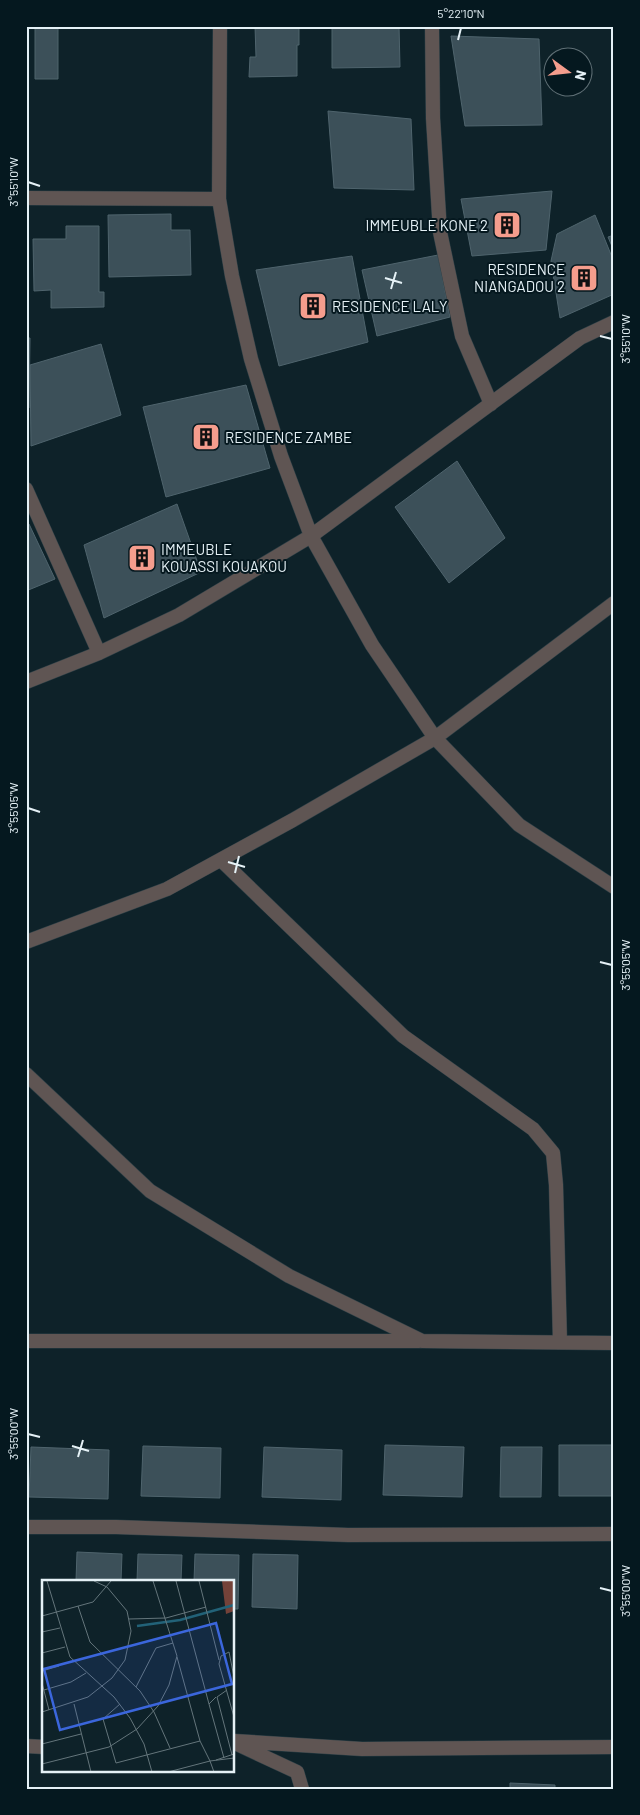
<svg xmlns="http://www.w3.org/2000/svg" width="640" height="1815" font-family="Barlow,sans-serif">
<style>
.building{fill:#3c5059;stroke:#4f646d}
.lines{fill:none;stroke-linecap:round;stroke-linejoin:round}
.minor-casing{stroke:#2c3f46;stroke-width:15}
.minor{stroke:#5f5553;stroke-width:14}
.ticks{fill:none;stroke:#e5f1f6;stroke-width:2}
.labels{text-anchor:middle;dominant-baseline:central;stroke-width:4;stroke-linejoin:round;paint-order:stroke}
.poi-label{font-size:15px;fill:#e5f1f6;stroke:#05181f;text-anchor:start}
.inset-river{fill:none;stroke:#226278;stroke-width:2.5}
.inset-road{fill:none;stroke:#64757b;stroke-width:1}
.view{fill:#3b66dc;fill-opacity:0.15;stroke:#3b66dc;stroke-width:2.5}
.inset-edge{fill:none;stroke:#e5f1f6;stroke-width:2.5}
.neatline{fill:none;stroke:#e5f1f6;stroke-width:2}
.ticks-label{font-size:12px;text-anchor:middle;fill:#e5f1f6}
</style>
<rect width="100%" height="100%" fill="#0e2229"/>
<path class="building" d="M35,26H58V79H35Z
M255,26H299V45H297V76L249,77L250,57H256Z
M332,26H399L400,67L332,68Z
M451,36L539,39L542,125L465,126Z
M328,111L411,119L414,190L334,188Z
M552,191L546,250L472,256L461,199Z
M171,214V230H190L191,275L109,277L108,215Z
M595,215L614,262V294L560,318L551,261L557,234Z
M66,226H99V292H104V307L51,308V290L34,291L33,239H66Z
M614,235V251L608,237Z
M438,255L450,317L377,336L362,270Z
M352,256L368,342L279,366L256,270Z
M26,338H30L29,408H26Z
M101,344L121,415L31,446L30,365Z
M246,385L270,468L166,497L143,407Z
M457,461L505,538L449,583L395,507Z
M177,504L201,572L104,618L84,545Z
M26,524H29L55,579L26,591Z
M385,1445L464,1447L462,1497L383,1495Z
M559,1445H614V1496H559Z
M143,1446L221,1448L220,1498L141,1496Z
M31,1447L109,1450L108,1499L29,1497Z
M264,1447L342,1450L341,1500L262,1497Z
M501,1447H542L541,1497H500Z
M77,1552L122,1554L121,1581H76Z
M138,1554L182,1555L181,1581H137Z
M195,1554L239,1555L238,1609H234V1581H194Z
M253,1554L298,1555L297,1609L252,1607Z
M510,1783L555,1785V1789H510Z"/>
<g class="lines">
<defs>
<path id="minor" d="M220,26L219,199L232,276L251,359L281,456L311,536L372,645L435,738L519,825L614,887
M432,26L433,118L440,232L462,336L491,404
M26,198L219,199
M26,489L99,653
M26,682L99,653L179,615L311,536L580,338L614,322
M221,860L403,1036L533,1129L553,1153L556,1185L560,1342
M26,942L167,889L293,820L435,738L614,603
M26,1074L150,1191L289,1276L422,1341L614,1343
M26,1341H419
M26,1527H116L348,1535L614,1534
M234,1741L362,1749L614,1747
M237,1744L297,1772L302,1789
M26,1746L44,1747"/>
</defs>
<use href="#minor" class="minor-casing"/>
<use href="#minor" class="minor"/>
</g>
<path class="ticks" d="M458,40L461,28M28,182L40,186M385,278L402,283M391,289L396,272M600,336L612,339M28,808L40,812M228,862L245,867M235,873L239,856M600,962L612,965M28,1434L40,1437M72,1446L89,1451M78,1457L83,1440M600,1588L612,1591"/>
<defs>
<symbol id="building-square" viewBox="-11 -11 22 22"><rect x="-9" y="-9" width="18" height="18" rx="4" fill="#f59d8d" stroke="#05181f"/><path d="M-4-6H4V6H1V3H-1V6H-4ZM-2.5-4.3h1.7v1.8h-1.7ZM.8-4.3h1.7v1.8H.8ZM-2.5-1h1.7V.8h-1.7ZM.8-1h1.7V.8H.8Z" fill="#111"/></symbol>
</defs>
<g fill-rule="evenodd">
<use href="#building-square" x="491" y="209" width="32" height="32"/>
<use href="#building-square" x="568" y="262" width="32" height="32"/>
<use href="#building-square" x="297" y="290" width="32" height="32"/>
<use href="#building-square" x="190" y="421" width="32" height="32"/>
<use href="#building-square" x="126" y="542" width="32" height="32"/>
</g>
<g class="labels">
<g class="poi-label">
<text x="488" y="225" text-anchor="end">IMMEUBLE KONE 2</text>
<text x="565" y="269" text-anchor="end">RESIDENCE<tspan x="565" dy="17">NIANGADOU 2</tspan></text>
<text x="332" y="306">RESIDENCE LALY</text>
<text x="225" y="437">RESIDENCE ZAMBE</text>
<text x="161" y="549">IMMEUBLE<tspan x="161" dy="17">KOUASSI KOUAKOU</tspan></text>
</g>
</g>
<g transform="translate(42 1580)">
<rect width="192" height="192" fill="#0e2229"/>
<path d="M180,1H192V31L184,34Z" fill="#744239"/>
<path class="inset-river" d="M95,46L138,40L192,25"/>
<path class="inset-road" d="M5,1L28,77L72,117L88,138L102,164L110,192M134,1L167,124M157,1L177,80M36,26L48,62L98,111L112,132L128,168M0,36L51,22L69,1M87,39L124,38L164,27M0,52L18,48M0,73L23,67M135,77L158,161L168,181L192,178M0,91L17,86M192,97L187,72L179,76L177,84L192,137M0,103L7,130M94,107L114,68L131,63M2,110L29,102L44,93M185,110L175,117L190,175M174,117L167,124L182,178M32,124L49,192M78,124L61,139L74,183L158,161M0,132L46,117L70,98L83,80L89,51L85,31L65,7L52,1M0,164L39,154M174,180L192,174M0,184L67,167L95,149L116,126L127,105L135,76L111,1M126,192L168,181L172,192"/>
<path class="view" d="M174,43L190,104L18,150L2,89Z"/>
<rect width="192" height="192" class="inset-edge"/>
</g>
<rect width="640" height="1815" fill="none" stroke="#05181f" stroke-width="55"/>
<g transform="translate(568 72) rotate(105)"><circle r="24" fill="#05181f" stroke="#5f6f75"/>
<path d="M0-4L9 19L0 12L-9 19Z" fill="#f59d8d"/>
<text y="-8" font-size="14" font-weight="bold" text-anchor="middle" fill="#e5f1f6">N</text>
</g>
<rect x="28" y="28" width="584" height="1760" class="neatline"/>
<g class="ticks-label">
<text x="461" y="18">5°22'10"N</text>
<text transform="translate(14 182) rotate(-90)" y="4">3°55'10"W</text>
<text transform="translate(626 339) rotate(-90)" y="4">3°55'10"W</text>
<text transform="translate(14 808) rotate(-90)" y="4">3°55'05"W</text>
<text transform="translate(626 965) rotate(-90)" y="4">3°55'05"W</text>
<text transform="translate(14 1434) rotate(-90)" y="4">3°55'00"W</text>
<text transform="translate(626 1591) rotate(-90)" y="4">3°55'00"W</text>
</g>
</svg>
